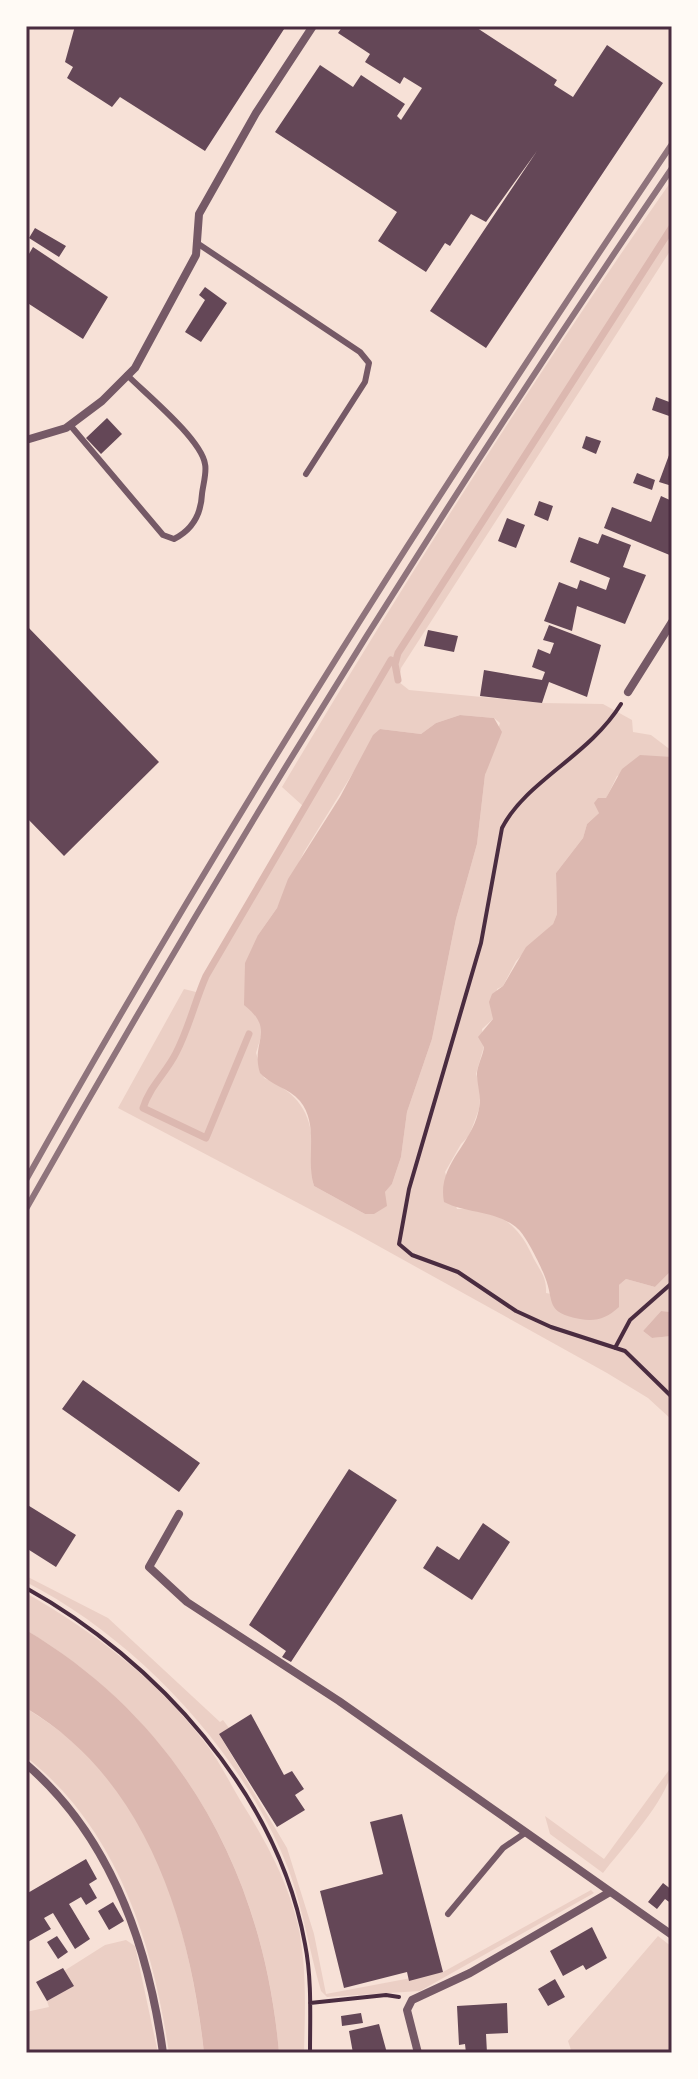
<svg xmlns="http://www.w3.org/2000/svg" width="698" height="2079" font-family="'Source Serif 4',serif">
<style>
.green{fill:#ebcfc5;fill-rule:evenodd}
.water{fill:#dcb8b0}
.lines{fill:none;stroke-linecap:round;stroke-linejoin:round}
.stream{stroke:#dcb8b0;stroke-width:7}
.building{fill:#644757}
.path{stroke:#4a2c40;stroke-width:4}
.service{stroke:#755966;stroke-width:6}
.minor{stroke:#755966;stroke-width:8}
.rail{stroke:#8f747c;stroke-width:6}
.neatline{fill:none;stroke:#4a2c40;stroke-width:3}
</style>
<rect width="100%" height="100%" fill="#f7e1d7"/>
<path class="green" d="M672,180V248L401,668L399,682L409,690L542,703L603,704L632,720L633,732L651,735L672,751V757L617,776L599,813L587,824L583,838L556,873L557,914L553,924L516,961L503,986L497,989L493,1019L482,1029L484,1046L476,1074L480,1085L479,1109L469,1136L461,1144L445,1172L457,1209C494,1208 516,1221 531,1253C538,1269 547,1275 546,1293L619,1307V1285L626,1279L655,1287L672,1270V1312L661,1311L643,1331L652,1338L672,1336V1420L648,1398L607,1373L355,1233L118,1108L184,989L200,993L206,976L303,806L282,787C405,580 535,376 672,180ZM460,715L494,718L500,723L485,775L477,844L456,919L432,1039L407,1112L401,1157L392,1184L365,1214L314,1186C310,1174 312,1166 312,1154C314,1115 299,1093 264,1078L256,1053L263,1030L258,1016V935L277,908L304,852L380,729L421,734L436,723Z
M26,1576L108,1618L220,1722L223,1720L229,1728L219,1734L287,1848L314,1934L326,1994L443,1972L591,1890L594,1893L420,1991L327,1997L321,1991C309,1950 303,1908 288,1868C243,1752 136,1638 26,1582Z
M26,1593C94,1632 155,1678 203,1740C220,1761 231,1786 245,1808C268,1845 288,1883 298,1925C307,1966 305,2011 304,2053H279C264,1874 181,1723 26,1630Z
M26,1708C52,1725 77,1742 98,1765C166,1840 193,1955 204,2053H169C153,1943 117,1828 26,1757Z
M672,1766C672,1795 622,1848 603,1873L550,1834L545,1816L604,1859Z
M658,1936L672,1947V2053H572L568,2041Z
M126,1940L135,1946L158,2053H26V2012L49,2007L47,2001L73,1986L64,1971L105,1945Z"/>
<path class="water" d="M460,715L494,718L502,732L485,775L477,844L456,919L432,1039L407,1112L401,1157L392,1184L385,1192L387,1206L374,1214H365L314,1186C305,1159 320,1126 300,1101C289,1088 270,1085 260,1073C250,1041 277,1031 244,1005L245,963L258,935L277,908L288,879L340,797L373,735L380,729L421,734L436,723Z
M640,755L672,757V1270L655,1287L626,1279L619,1285V1307C607,1318 596,1322 580,1319C544,1312 555,1302 545,1277C541,1266 526,1236 518,1229C497,1210 467,1214 444,1202C437,1166 470,1146 478,1113C482,1099 478,1089 477,1076C476,1068 483,1056 484,1047L478,1037L493,1019L489,1002L492,994L503,986L526,947L553,924L557,914L556,873L583,838L587,824L599,813L594,803L598,798H606L622,769Z
M661,1311L672,1312V1336L652,1338L643,1331Z
M26,1630C181,1722 264,1875 279,2053H204C190,1921 146,1779 26,1708Z"/>
<g class="lines">
<path class="stream" d="M398,680L395,664L398,653L672,227
M249,1034L206,1138L143,1108C150,1086 166,1073 176,1053C189,1028 195,1001 206,976L391,660"/>
</g>
<path class="building" d="M75,26H286L205,151L120,97L112,107L67,78L73,67L65,62Z
M343,26H474L557,80L554,85L573,97L607,45L663,83L486,348L430,311L537,151L486,222L471,214L450,246L445,243L426,272L378,241L397,212L275,132L320,65L353,87L361,75L405,104L397,116L401,120L422,88L404,77L400,84L365,62L370,54L338,33Z
M35,228L66,246L59,257L29,238Z
M33,247L108,297L83,339L26,302V259Z
M205,287L227,303L201,342L185,332L205,300L199,295Z
M656,397L672,403V417L652,410Z
M107,418L122,434L101,454L86,438Z
M586,436L601,441L596,454L582,448Z
M672,447V486L659,482Z
M637,473L655,480L652,490L633,483Z
M661,496L672,501V556L604,528L612,507L651,522Z
M539,501L553,506L548,521L534,515Z
M507,518L525,525L516,548L498,541Z
M602,534L631,545L623,567L646,575L625,624L577,606L572,631L544,621L559,582L577,589L580,580L606,590L610,578L570,562L579,537L598,544Z
M26,625L159,762L64,856L26,817Z
M549,625L601,645L587,697L549,682L542,703L480,696L484,670L542,680L545,672L532,667L538,649L550,654L554,643L543,640Z
M428,630L458,636L454,652L424,646Z
M83,1380L200,1463L179,1492L62,1409Z
M349,1469L397,1500L291,1662L282,1657L286,1651L249,1625Z
M26,1504L76,1535L56,1567L26,1548Z
M483,1523L510,1542L472,1600L423,1568L437,1546L459,1560Z
M251,1714L284,1775L292,1771L304,1789L295,1795L305,1810L277,1827L219,1734Z
M402,1814L443,1972L409,1981L407,1972L344,1988L320,1891L383,1874L370,1822Z
M86,1859L97,1879L89,1884L97,1898L86,1905L81,1897L69,1904L90,1939L75,1949L53,1913L44,1918L51,1929L26,1943V1894Z
M663,1883L672,1890V1904L665,1899L657,1909L648,1902Z
M113,1902L124,1921L109,1930L98,1911Z
M592,1927L607,1958L586,1970L583,1965L563,1976L550,1951Z
M57,1936L68,1952L58,1959L47,1942Z
M63,1968L74,1986L47,2001L36,1982Z
M555,1979L565,1997L548,2006L538,1989Z
M507,2003L508,2033L486,2034L487,2053H466L465,2044L459,2045L457,2006Z
M361,2013L363,2023L342,2026L341,2016Z
M379,2024L387,2053H353L349,2031Z"/>
<g class="lines">
<path class="path" d="M621,704C589,756 526,781 502,828L481,943L409,1189L399,1244L412,1255L458,1272L516,1311L551,1327L625,1351L672,1397
M615,1348L630,1320L672,1283
M26,1588C156,1660 278,1794 305,1944C312,1979 310,2017 310,2053
M310,2003L386,1995L399,1997"/>
<path class="service" d="M197,243L360,352L369,363L365,382L306,474
M70,425L163,535L174,539C192,530 201,515 202,494C203,485 207,472 205,464C201,439 146,394 127,375
M448,1914L503,1848L525,1833"/>
<path class="minor" d="M26,440L66,428L102,401L135,368L196,255L199,214L256,113L313,26
M628,692L672,622
M179,1514L149,1567L187,1602L339,1701L672,1935
M26,1764C110,1836 148,1945 163,2053
M418,2053L407,2010L412,2000L470,1973L610,1892"/>
<path class="rail" d="M26,1180C225,825 444,482 672,144
M26,1209C227,853 442,506 672,168"/>
</g>
<rect width="698" height="2079" fill="none" stroke="#fffaf5" stroke-width="56"/>
<rect x="28" y="28" width="642" height="2023" class="neatline"/>
</svg>
